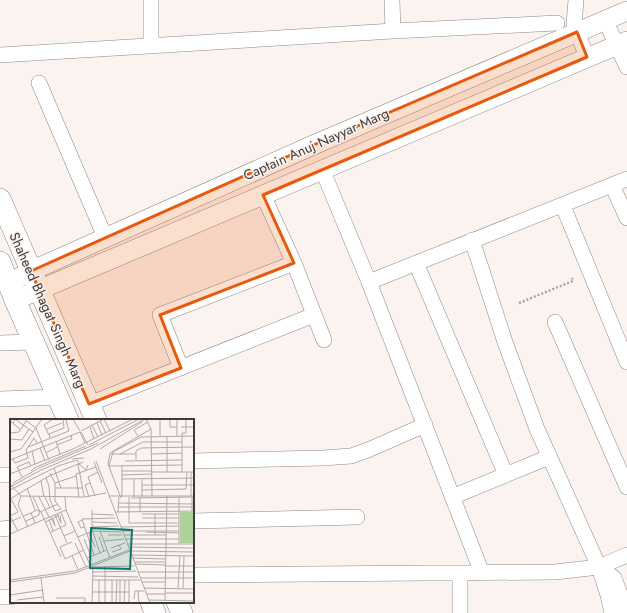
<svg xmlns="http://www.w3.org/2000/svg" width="627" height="613" font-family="Jost,sans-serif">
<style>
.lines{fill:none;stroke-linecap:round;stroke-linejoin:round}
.minor-casing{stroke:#8f8884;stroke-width:16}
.tertiary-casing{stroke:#8f8884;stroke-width:20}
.secondary-casing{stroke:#8f8884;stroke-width:22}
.path{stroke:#aaa4a1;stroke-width:2.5;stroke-dasharray:2 2;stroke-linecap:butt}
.minor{stroke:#fff;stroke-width:15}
.tertiary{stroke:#fff;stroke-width:19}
.secondary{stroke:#fff;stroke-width:21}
.marked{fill:#e8590c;fill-opacity:0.2;stroke:#e8590c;stroke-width:3;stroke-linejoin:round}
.labels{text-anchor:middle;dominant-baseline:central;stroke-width:3;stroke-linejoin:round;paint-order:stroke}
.street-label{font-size:14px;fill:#3e3b39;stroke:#fbf3ef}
.inset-road{fill:none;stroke:#afa9a6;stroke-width:1}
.view{fill:#0f766e;fill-opacity:0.15;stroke:#0f766e;stroke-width:2}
.inset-edge{fill:none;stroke:#3e3b39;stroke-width:2}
</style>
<rect width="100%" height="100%" fill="#fbf3ef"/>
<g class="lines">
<defs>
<path id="minor" d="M151,0V46
M392,0L393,31
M576,0L574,24L587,57
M605,20L627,67
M0,55L393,31L557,23
M39,83L105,237
M322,169L369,282L482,573
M612,185L627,218
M263,195L294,263L324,340
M563,206L627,362
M472,240L505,342L537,429L599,567L608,595L612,613
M416,263L506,475
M369,282L627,179
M555,322L627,487
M0,343L33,342
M181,368L160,315L294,263
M0,399L58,397
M89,404L314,315
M193,461L323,458L351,456L368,450L425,425
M0,475H11
M452,497L549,457
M193,521L357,517
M0,529L11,528
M599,567L614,578L627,612
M460,573V613
M193,575L555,572L599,567L627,555
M0,597H11"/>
<path id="tertiary" d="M9,283L31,271L311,146L627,11
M15,300L627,41"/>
<path id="secondary" d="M0,199L96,420
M0,262L15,300L68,420
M151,602L155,613
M177,602L182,613"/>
</defs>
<use href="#minor" class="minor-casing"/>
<use href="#tertiary" class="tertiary-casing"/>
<use href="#secondary" class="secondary-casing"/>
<path class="path" d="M519,303L573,281L572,278"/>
<use href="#minor" class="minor"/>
<use href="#tertiary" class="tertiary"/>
<use href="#secondary" class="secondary"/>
</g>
<path class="marked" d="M577,32L587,57L263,195L294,263L160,315L181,368L89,404L31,271L311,146Z"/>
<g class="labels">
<g class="street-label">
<text transform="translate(316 144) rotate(-24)">Captain Anuj Nayyar Marg</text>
<text transform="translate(48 310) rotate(66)">Shaheed Bhagat Singh Marg</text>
</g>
</g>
<g transform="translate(10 419)">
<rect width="184" height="184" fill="#fbf3ef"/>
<path d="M170,93H184V124H170Z" fill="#add19b"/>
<path class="inset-road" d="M14,0L26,9L39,41M63,0L70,12M94,0L100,12M136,0L141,10L142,77M160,0V8H167M167,0V17M0,2L10,10M90,2L96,14M3,4L5,0L23,13M87,4L92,16M82,6L88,18M80,8L84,20M171,8H184M37,10L52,4M71,12L94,0M70,13L75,24M71,13L78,26M0,14L9,13L16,2M39,16L34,6L43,0M128,17L124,11L138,3M150,17V0M157,17V53M40,19L39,15L54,9L53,0M0,20L12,21L19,10M46,22L50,35M47,26L62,20L61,16M79,26L129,0M18,28L59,12L56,1M30,29L35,42M90,30L132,3M22,32L25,46M0,33L11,30L32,0M36,34L47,28M101,35H126M110,35L133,23H172M142,35L172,34M3,40L5,44L18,39L16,31L24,19L27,24M62,40L74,39M0,41L70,13M126,41V32L131,29L184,28M86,42L140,184M115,42L172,41M84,43L92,64M68,45L74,77M69,45L76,51L78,46M112,46V78M99,47L103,33L131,18L184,17M99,47L172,46M44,49L51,69M21,52L24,49L76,27M112,52H142M142,53H184M172,53V14H176V0M181,53V77M0,55L63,30L123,0M112,56L142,55M12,58L7,48L19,43L21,47M36,59L39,67L40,81L45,92L51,90L45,82V64L40,54M112,60L184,59M124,60V78M31,62L34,78M3,64L29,49L88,24M45,64L66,57M0,65L11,77L74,78L96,74M132,66H184M0,68L31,51L81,30L135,0M17,69L25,91M45,69H73M0,71L48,47L67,41L69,45M132,71L176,70L177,53M11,77L8,86L18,108M85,77L78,58L88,53M99,77H184M23,78L30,93M29,78L39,98M35,78L40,89M55,78L56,91L80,146M69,78L66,55L86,48M79,78L75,66L80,64M119,78V104H169M132,78V60M169,78V125M182,78V92M111,79L98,45L100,34L141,10M121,79L184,78M130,79V88H184M0,80L39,57L73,43M109,84L184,85M108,88H130V93M82,91V110L90,134M31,93L51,138M106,93L184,92M108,93L109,78M21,94L27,91L30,93L48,85M47,95L51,104L50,96M82,95L104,96M132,95H169M45,96L57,124M0,97L8,93L1,80M0,97L8,112M13,97L21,94L25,104M41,98L45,107L43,99M132,99H169M39,100L43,112M72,101L68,103L71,109L74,108M16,102L29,96V93M0,103L11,98M36,103L49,96M82,103L107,104M82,108L109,107M111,108L169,107M90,112L100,139M112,112H169M41,113L56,106L51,93M136,113L169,114M79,114L85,128M0,115L56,91M98,116H112M114,116H156M145,116V95M54,117L65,112M68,118L83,112L111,113M89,118L94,132M74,120L81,137M115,120H169M94,122L114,120M62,123L50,128L55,140L74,131M65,124L76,148M117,125H184M119,128L184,129M101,129L115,124M102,133L111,130L109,126M84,136L72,100L105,99M122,136L184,137M62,137L68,150M77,139L97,131M123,139L156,140M125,143H156M125,145L156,146M156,147H184M84,148L124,147M95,148V184M82,153L126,152M128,153H184M82,157L128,158M31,159L34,184M130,159H184M0,161L65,152L119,131M82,161H130M0,163L65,154L120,132L184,133M132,163H156M134,169L184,170M168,169L170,137M173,169L174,137M128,172L129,184M82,173H119M156,174H184M137,175H155M0,176L33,171M46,179H75V184M124,180L125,172H134M7,181L33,178M139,181L184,182M155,181L157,77M82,184L83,147M89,184V161M102,184V161M106,184L107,161M110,184V161M114,184L115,161M119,184V161"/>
<path class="view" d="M81,109L122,111L120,150L80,149Z"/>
<rect width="184" height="184" class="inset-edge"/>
</g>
</svg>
